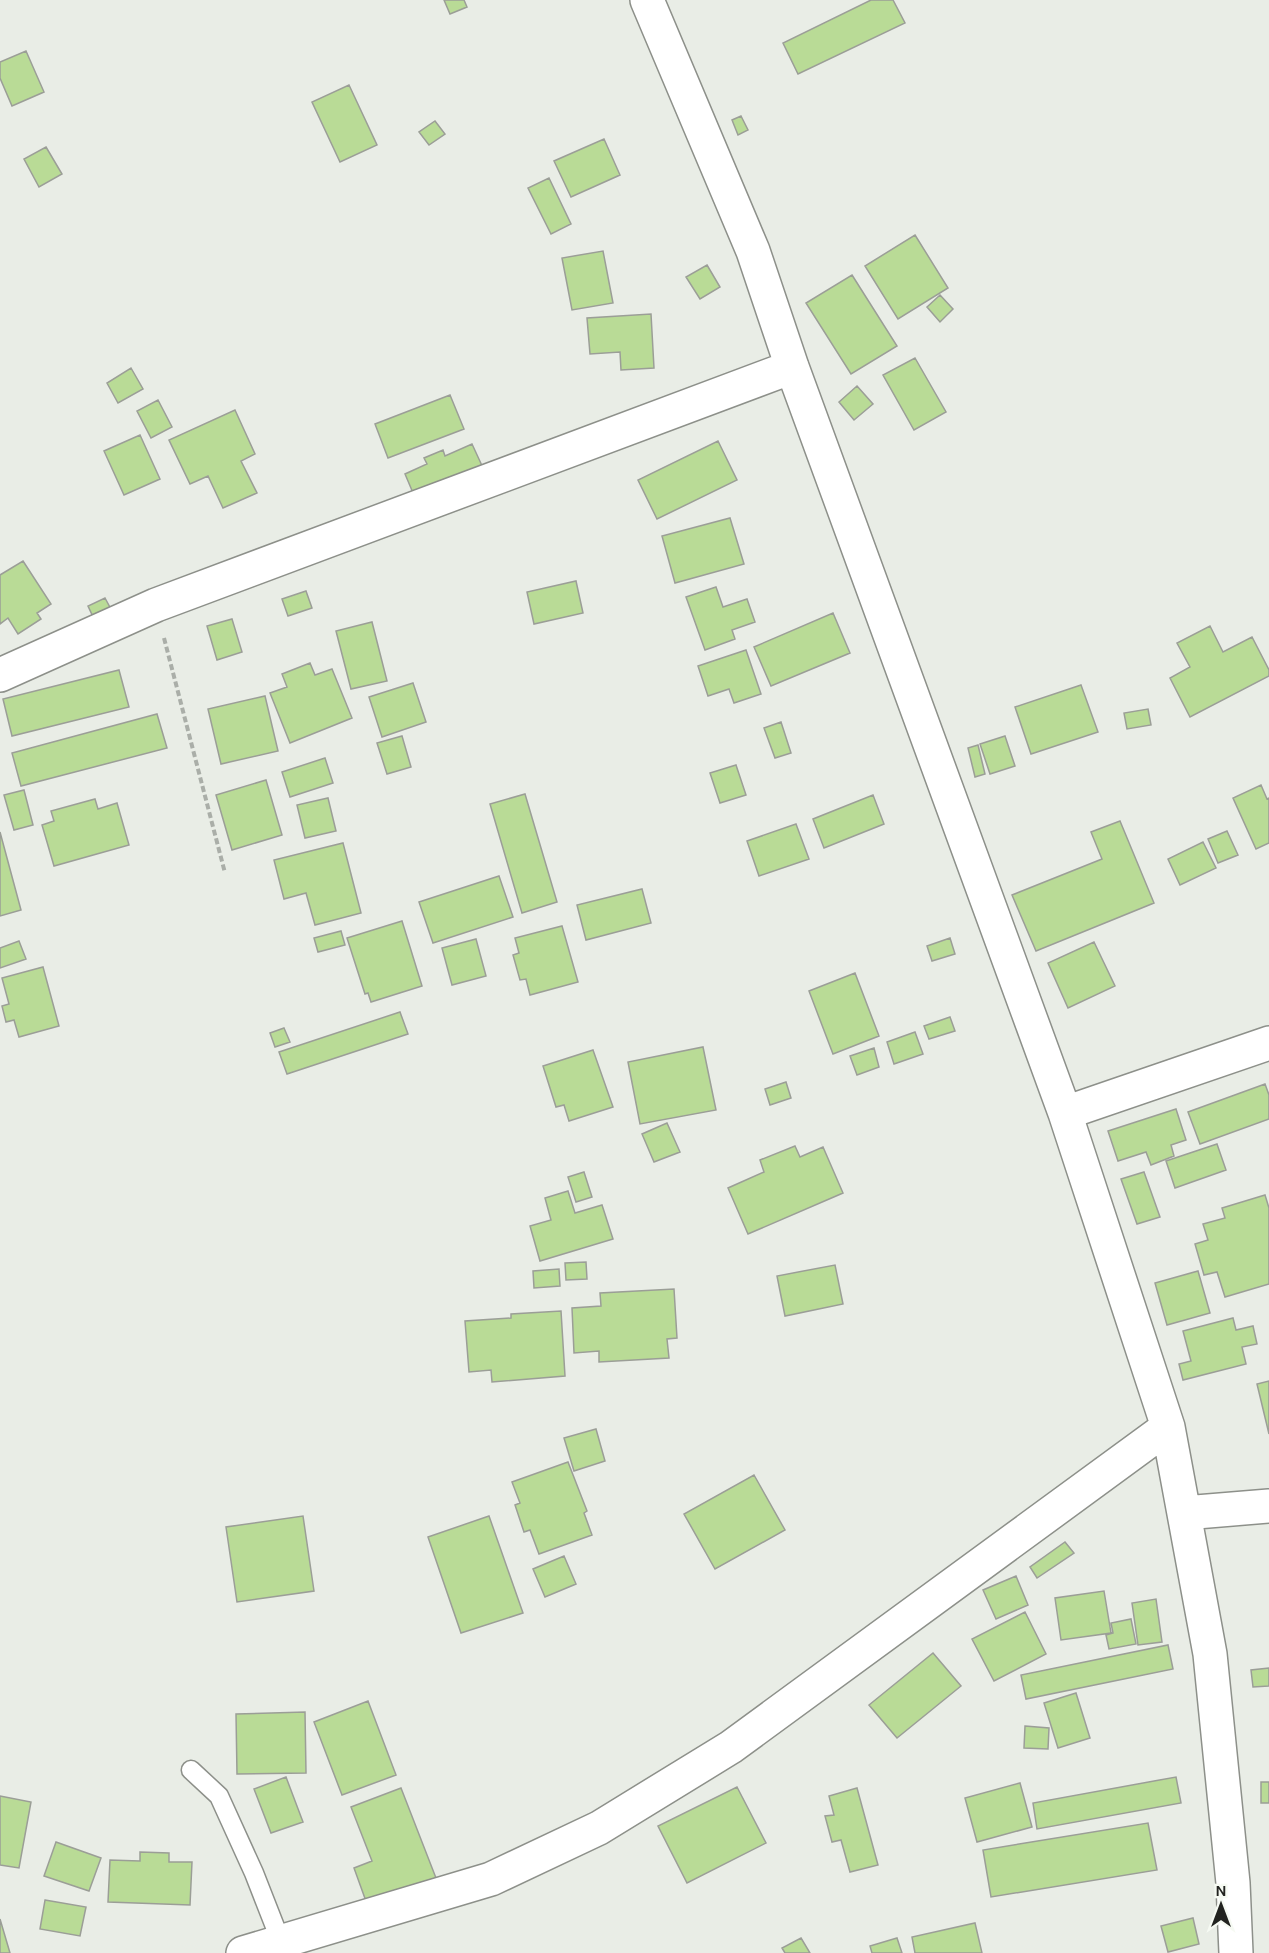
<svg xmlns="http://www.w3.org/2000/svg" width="1269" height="1953" font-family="Karla,sans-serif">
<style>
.building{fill:#b9db96;stroke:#9b9e97;stroke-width:1.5}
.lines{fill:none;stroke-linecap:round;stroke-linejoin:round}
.service-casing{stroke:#8d908a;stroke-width:21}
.minor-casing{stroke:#8d908a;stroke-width:36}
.path{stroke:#aaaea8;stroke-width:4;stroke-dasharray:6 3;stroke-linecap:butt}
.service{stroke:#fff;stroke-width:18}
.minor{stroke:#fff;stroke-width:33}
</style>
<rect width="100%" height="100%" fill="#e9ede6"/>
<path class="building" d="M444,0H464L467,7L450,14Z
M871,0H893L905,23L798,74L783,43Z
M26,51L44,92L12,106L0,78V62Z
M349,85L377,145L340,162L312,102Z
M741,116L748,130L738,135L732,120Z
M435,121L445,134L429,145L419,132Z
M604,139L620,175L571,197L554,161Z
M46,147L62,174L39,187L24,159Z
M549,178L571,224L551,234L528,188Z
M915,235L948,288L898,319L865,266Z
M603,251L613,303L572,310L562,258Z
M707,265L720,287L700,299L686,277Z
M852,275L897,346L851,374L806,303Z
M940,295L953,309L940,322L927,307Z
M651,314L654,368L621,370L620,352L590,354L587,318Z
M915,358L946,412L914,430L883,375Z
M131,368L143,389L118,403L107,383Z
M857,386L873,404L854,420L839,402Z
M450,395L464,429L388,458L375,424Z
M158,400L172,427L151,438L137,411Z
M235,410L255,454L241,461L257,493L223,508L208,476L190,484L169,440Z
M140,435L160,479L124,495L104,451Z
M718,441L737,480L657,519L638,480Z
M472,444L484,470L416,500L405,474L427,464L424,458L443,450L445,456Z
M730,518L744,564L675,583L662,536Z
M23,561L51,604L37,613L41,619L18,634L8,618L0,624V575Z
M576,581L583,613L534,624L527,592Z
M716,587L723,607L747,599L755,622L732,630L735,639L705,650L686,597Z
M306,591L312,608L288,616L282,599Z
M105,598L113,613L95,621L88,606Z
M833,613L850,653L771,686L754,647Z
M232,619L242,652L217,660L207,626Z
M372,622L387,681L351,689L336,631Z
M1210,626L1223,652L1252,637L1269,670V676L1190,717L1170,678L1190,667L1177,643Z
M746,650L761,694L734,703L729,689L708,696L698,666Z
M310,663L315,675L332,669L352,718L290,743L270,693L287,687L282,674Z
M119,670L129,707L12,736L3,699Z
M413,683L426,722L382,737L369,697Z
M1081,685L1098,732L1031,754L1015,707Z
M265,696L278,751L221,764L208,709Z
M1148,709L1151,725L1127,729L1124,713Z
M157,714L167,748L21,786L12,753Z
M781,722L791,753L775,758L764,728Z
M402,736L411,767L387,774L377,743Z
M1005,736L1015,766L990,774L980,744Z
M978,745L985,774L975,777L968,748Z
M325,758L333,783L290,797L282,772Z
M736,765L746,795L720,803L710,773Z
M266,780L282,835L232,850L216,795Z
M1261,785L1267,799L1269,798V843L1256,849L1233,798Z
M24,790L33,825L14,830L4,795Z
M525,794L557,902L522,913L490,804Z
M873,795L884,824L824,848L813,819Z
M328,798L336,831L305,838L297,805Z
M95,799L98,809L117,803L129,845L54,866L42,825L54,821L51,811Z
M1120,821L1154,903L1036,951L1012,895L1102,859L1091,832Z
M796,824L809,859L759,876L747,841Z
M1227,831L1238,855L1218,863L1208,839Z
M0,832L21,910L0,916Z
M1203,842L1216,868L1180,885L1168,859Z
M343,843L361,913L315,925L306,893L284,899L274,860Z
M499,876L513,917L433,943L419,902Z
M642,889L651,923L586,940L577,905Z
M402,921L422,986L371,1002L368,993L365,994L347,938Z
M562,926L578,982L530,995L526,979L520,980L513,955L519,953L515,938Z
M341,931L345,945L318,952L314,938Z
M950,938L955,954L932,961L927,946Z
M476,939L486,976L452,985L442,948Z
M19,941L26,959L0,968V948Z
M1094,942L1115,986L1068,1008L1048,963Z
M43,967L59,1026L19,1037L14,1020L6,1022L2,1006L9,1004L2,978Z
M855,973L879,1036L833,1054L809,991Z
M400,1012L408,1034L287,1074L279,1052Z
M950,1017L955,1031L929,1039L924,1026Z
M284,1028L290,1042L275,1047L270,1033Z
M915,1032L923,1054L894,1064L887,1042Z
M703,1047L716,1110L640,1124L628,1062Z
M874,1048L879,1067L857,1075L850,1056Z
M593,1050L613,1107L569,1121L564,1105L556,1107L543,1066Z
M786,1082L791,1098L770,1105L765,1089Z
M1265,1084L1269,1095V1119L1200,1144L1188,1112Z
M1176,1109L1186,1140L1171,1145L1174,1156L1151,1165L1146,1152L1118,1161L1108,1131Z
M667,1123L680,1152L654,1162L642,1134Z
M1217,1144L1226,1170L1175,1188L1166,1161Z
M795,1146L800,1157L823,1147L843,1193L748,1234L728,1188L764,1172L760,1160Z
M584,1172L592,1197L576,1202L568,1177Z
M1144,1172L1160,1217L1137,1224L1121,1179Z
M568,1191L575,1213L602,1205L613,1239L540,1261L530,1226L551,1220L545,1198Z
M1265,1195L1269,1208V1284L1225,1297L1217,1272L1204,1275L1195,1244L1208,1240L1203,1224L1225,1218L1222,1208Z
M586,1262L587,1279L566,1280L565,1263Z
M835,1265L843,1304L785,1316L777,1276Z
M559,1269L560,1286L534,1288L533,1271Z
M1198,1271L1210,1313L1167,1325L1155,1283Z
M674,1289L677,1338L667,1339L669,1358L599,1362V1351L574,1353L572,1308L601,1306L600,1293Z
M561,1311L565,1376L492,1382L491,1370L469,1372L465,1321L511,1318V1314Z
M1233,1318L1236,1330L1253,1326L1257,1344L1242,1347L1246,1364L1183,1380L1179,1364L1191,1361L1183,1331Z
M1269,1381V1434L1257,1384Z
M596,1429L605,1461L574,1471L564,1438Z
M568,1462L587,1511L584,1513L592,1535L539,1554L530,1530L524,1532L515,1505L520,1503L512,1482Z
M754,1475L785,1530L715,1569L684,1514Z
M303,1516L314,1591L237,1602L226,1527Z
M489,1516L523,1613L461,1633L428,1537Z
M1065,1542L1074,1553L1037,1578L1030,1567Z
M564,1556L576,1584L545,1597L533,1569Z
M1016,1576L1028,1605L996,1619L983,1590Z
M1104,1591L1111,1633L1061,1640L1055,1598Z
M1156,1599L1162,1642L1138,1645L1132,1603Z
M1025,1612L1046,1654L994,1681L972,1639Z
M1131,1619L1136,1644L1109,1649L1106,1635L1113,1633L1111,1623Z
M1168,1645L1173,1669L1026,1699L1021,1675Z
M933,1653L961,1686L897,1738L869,1705Z
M1269,1668V1686L1253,1687L1251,1670Z
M1076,1693L1090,1738L1058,1748L1044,1703Z
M368,1701L396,1775L342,1795L314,1722Z
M305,1712L306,1773L237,1774L236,1714Z
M1025,1726L1049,1728L1048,1749L1024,1748Z
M286,1777L303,1822L271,1833L254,1789Z
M1176,1777L1181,1803L1037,1829L1033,1803Z
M1261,1782H1269V1803H1261Z
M1020,1783L1032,1827L977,1842L965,1798Z
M737,1787L766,1843L687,1883L658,1826Z
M401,1788L436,1878L367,1904L354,1868L372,1861L351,1807Z
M857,1788L878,1865L850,1872L841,1840L832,1842L825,1816L834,1815L829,1796Z
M0,1796L31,1802L19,1868L0,1865Z
M1148,1823L1157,1870L991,1897L983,1850Z
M56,1842L101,1858L89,1891L44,1876Z
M140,1852L169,1853V1862H192L190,1905L108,1902L110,1860L140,1861Z
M45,1900L86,1907L80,1936L40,1929Z
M1193,1918L1199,1944L1168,1952L1161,1926Z
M0,1919L10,1953H0Z
M975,1923L982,1953H915L912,1937Z
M801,1938L810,1953H785L782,1948Z
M897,1938L902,1953H872L870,1946Z"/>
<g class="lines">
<defs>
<path id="service" d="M191,1770L219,1796L254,1873L281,1942"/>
<path id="minor" d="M647,0L753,251L792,367L1065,1113L1168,1427L1210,1654L1233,1883L1236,1953
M0,675L156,605L792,367
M1065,1113L1269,1043
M1184,1513L1269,1506
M243,1953L491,1879L599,1828L731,1747L1168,1427"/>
</defs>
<use href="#service" class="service-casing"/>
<use href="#minor" class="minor-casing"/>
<path class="path" d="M164,638L225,873"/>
<use href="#service" class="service"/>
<use href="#minor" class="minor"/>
</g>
<g transform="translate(1221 1905)" stroke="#f6faf3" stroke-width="4.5" paint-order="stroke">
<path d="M0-4.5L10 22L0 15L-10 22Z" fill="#222320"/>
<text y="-9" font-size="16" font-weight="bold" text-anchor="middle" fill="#222320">N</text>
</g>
</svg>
